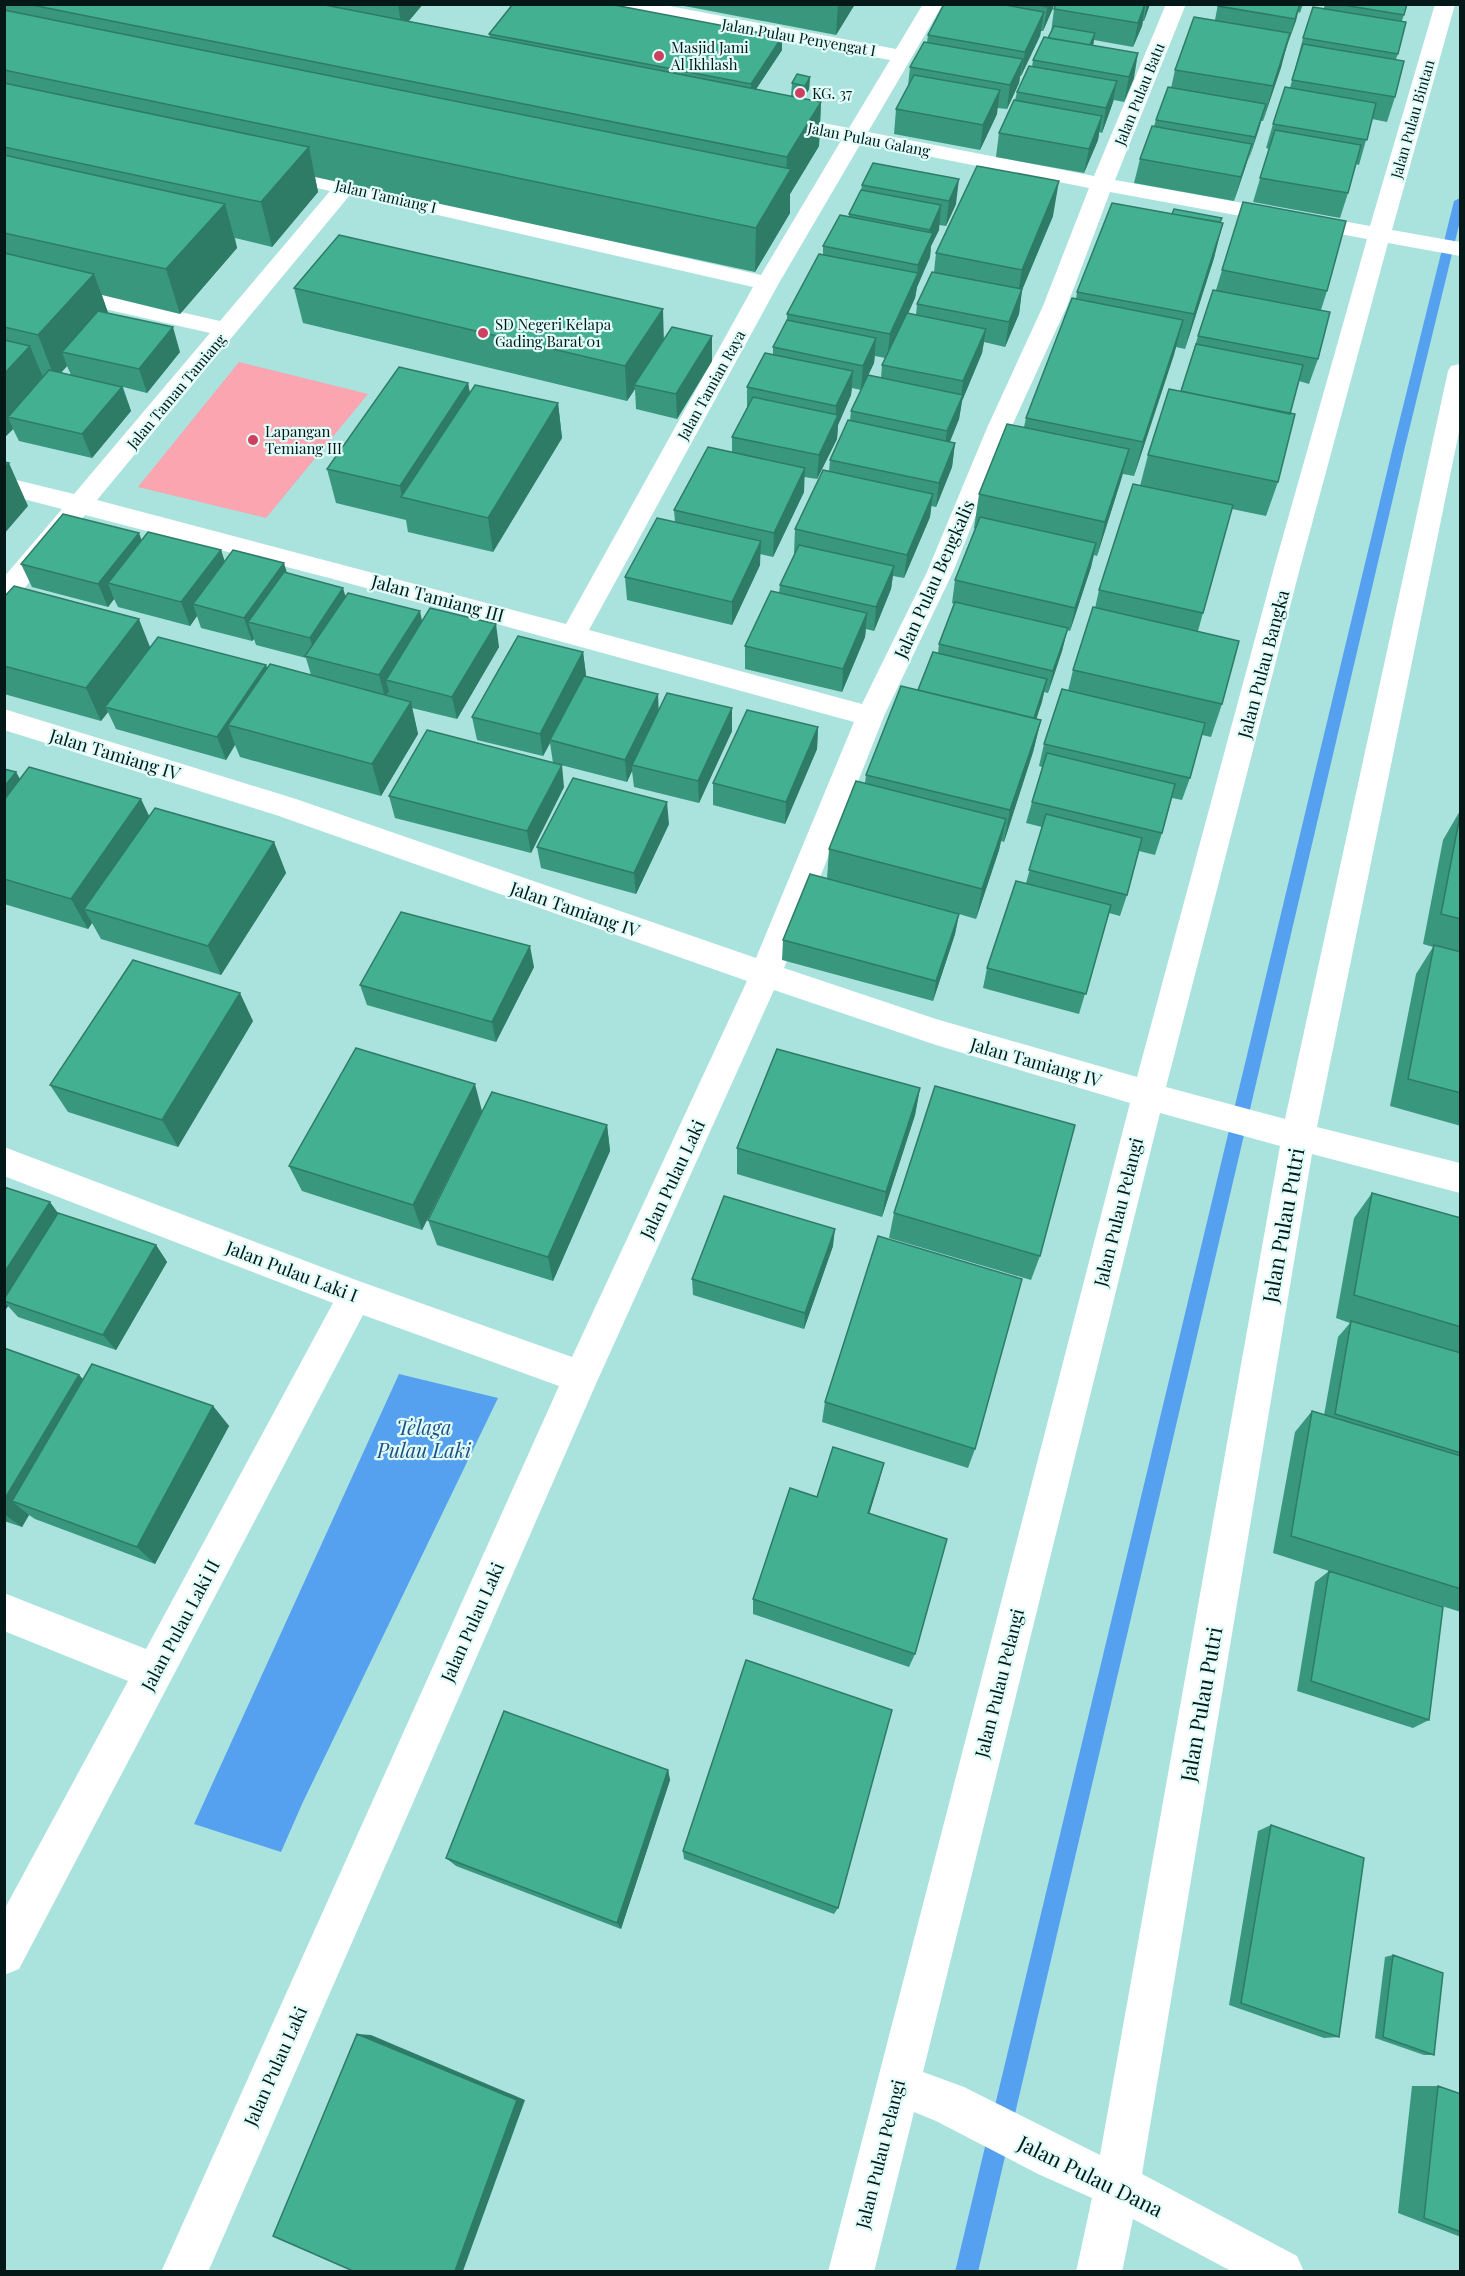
<svg xmlns="http://www.w3.org/2000/svg" width="1465" height="2276" font-family="'Playfair Display',serif">
<style>
.green{fill:#faa5b0}
.water{fill:#56a1ef}
.lines{fill:none;stroke-linecap:round;stroke-linejoin:round}
.stream{fill:#56a1ef;fill-rule:evenodd}
.street{fill:#fff;fill-rule:evenodd}
.wall{fill:#39977d;fill-rule:evenodd}
.shaded-wall{fill:#2e7b66}
.building{fill:#42b091;stroke:#2e7b66;stroke-width:1.5}
.poi-dot{fill:#cf3f60;stroke:#e1fdfa;stroke-width:2}
.labels{text-anchor:middle;dominant-baseline:central;stroke-width:4.5;stroke-linejoin:round;paint-order:stroke}
.far-street-label{font-size:15px;fill:#031817;stroke:#e1fdfa}
.far-poi-label{font-size:15px;fill:#031817;stroke:#e1fdfa;text-anchor:start}
.street-label{font-size:18px;fill:#031817;stroke:#e1fdfa}
.water-label{font-size:20px;font-style:italic;fill:#1c4f82;stroke:#e1fdfa}
.near-street-label{font-size:21px;fill:#031817;stroke:#e1fdfa}
</style>
<rect width="100%" height="100%" fill="#aae2de"/>
<path class="green" d="M239,362L368,394L266,518L138,487Z"/>
<path class="water" d="M399,1374L498,1398L302,1804L281,1852L194,1824Z"/>
<g class="lines">
<path class="stream" d="M1460,198V221L1404,451L978,2272H955L1392,451L1454,201Z"/>
<path class="street" d="M615,4H659L896,49L923,4H943L868,132L1094,176L1166,4H1186L1115,180L1370,226L1435,4H1455L1392,230L1460,242V256L1388,243L1300,568L1166,1087L1285,1119L1448,371L1451,366L1460,364V427L1317,1127L1460,1163V1193L1312,1154L1142,2174L1297,2256L1304,2272H1233L1133,2219L1122,2272H1076L1092,2198L1038,2174L936,2121L914,2112L874,2272H828L1130,1103L936,1045L774,990L595,1386L208,2272H161L559,1386L363,1315L19,1969L4,1975V1910L128,1681L4,1631V1593L146,1649L333,1303L4,1176V1147L356,1280L572,1357L747,981L276,815L4,730V709L296,799L756,958L854,722L333,579L85,515L13,602L4,604V577L62,509L4,494V477L74,494L210,333L4,286V272L220,321L330,191L265,176L262,171L265,166L273,164L761,275L842,139L768,124L764,120L768,116L775,114L849,128L890,60L625,10L618,8ZM861,143L1089,188L1043,306L987,428L927,572L862,704L589,630L779,283ZM1110,192L1367,239L1274,568L1137,1077L936,1019L784,968L884,716L953,572L1011,428L1067,306ZM350,195L753,287L566,624L97,500ZM1160,1113L1280,1146L1100,2155L964,2087L923,2072Z"/>
</g>
<path class="wall" d="M4,4H423L408,22L490,38L489,34L782,50L756,89L821,102L819,146L790,194V213L755,272L315,177L318,192L272,247L235,238L237,248L180,314L102,295L108,313L180,352L147,393L123,387L131,411L92,458L19,441L13,429L4,438ZM67,366L71,375L61,373Z
M674,4H855L836,35Z
M944,4H1054L1053,8L1043,31H1041L1040,36L1021,76H1020L1019,83L1007,109L997,108V114L980,150L894,134L896,109L908,86L910,67L927,42L928,35Z
M1056,4H1150L1144,21H1143L1142,26L1133,47L1094,40L1093,46L1134,78L1124,102L1114,100L1112,105L1102,133L1099,132L1098,140L1084,173L996,157L999,133L1015,100L1017,92L1032,67L1033,60L1048,38L1051,33L1054,9Z
M1218,4H1303L1300,13L1298,12L1263,121H1261L1234,201L1134,183L1140,159L1154,126L1156,120L1171,88L1175,70L1215,20Z
M1325,4H1407L1402,21L1398,54L1396,59L1395,97L1387,122L1372,119L1359,165L1356,164L1348,193L1340,218L1253,202L1269,149L1266,148L1273,124L1290,88L1303,38L1324,8Z
M810,77L809,89L804,98L791,96L792,83Z
M873,163L956,204L946,226L939,225V230L931,246L930,257L917,287L915,298L908,314L916,315L917,304L934,272L936,253L1053,216L1022,290L1019,314L1005,347L984,342L982,353L962,401L959,419L950,442L955,443L952,467L936,507L931,506L930,517L904,578L893,576L891,589L874,631L866,629L865,637L842,692L745,669V646L779,593L780,585L795,553H794L795,529L829,471L830,460L850,420L851,411L861,390L852,388L851,395L838,425L837,439L817,479L804,477V492L773,557L760,554V565L732,625L627,600L625,577L675,522L674,510L732,452V437L747,408V387L773,355V347L787,321V314L823,255V246L849,217V214L861,190L862,185ZM875,356L885,358L882,365L881,378L868,376L874,363Z
M1221,222L1214,258L1185,349L1176,347L1134,476L1123,474L1097,556L1094,555L1091,567L1070,631L1067,630L1062,651L1048,693L1044,692L1036,719L1041,720L1033,752L1004,842L1001,841L999,850L976,919L959,914L955,934L933,1001L782,960L783,940L827,879L829,849L865,783L866,775L918,690L938,653L939,644L954,604L952,603L955,580L975,529L974,528L979,494L1024,427L1026,418L1076,299L1077,292Z
M1222,270L1327,291L1321,310L1318,359L1309,384L1299,381L1290,414L1278,482L1266,516L1232,509L1198,631L1222,704L1211,737L1202,735L1190,778L1182,800L1172,798L1162,833L1155,855L1139,851L1127,895L1120,916L1109,913L1079,1014L983,988L987,968L1026,883L1042,827L1026,823L1042,767L1039,766L1044,744L1068,691L1073,670L1095,608L1099,590L1140,486L1148,455L1181,391L1198,336L1216,290Z
M294,288L664,339L712,336V361L677,419L636,409L635,389L627,401L303,323Z
M468,383L470,393L558,403L562,438L493,552L408,532L406,520L336,503L327,469Z
M141,540L221,550L225,562L287,573L346,596L499,647L457,719L412,708L418,734L381,796L240,757L235,745L226,760L116,729L108,712L101,721L4,694V597L150,647L266,665L267,668L311,675L306,658L256,645L254,639L252,641L201,628L197,616L190,626L118,607L114,599L108,607L32,587L21,564Z
M583,652L586,675L585,677L659,710L732,708V731L699,803L634,787L632,771L627,782L553,763L550,743L543,756L477,740L472,717Z
M818,727L817,749L785,824L713,805V783Z
M4,769L16,772L20,779L149,816L274,842L286,873L221,975L101,939L92,923L88,929L4,904Z
M564,787L531,853L395,818L389,796Z
M1461,809V1126L1390,1106L1416,974L1433,947L1423,944L1443,840Z
M669,824L636,894L541,868L537,847Z
M534,967L496,1042L367,1005L360,985Z
M253,1021L178,1147L68,1112L50,1085Z
M920,1088L915,1115L882,1217L737,1174V1148Z
M482,1111L422,1230L302,1191L289,1166Z
M607,1125L610,1151L553,1281L437,1245L428,1220Z
M4,1187L58,1213L156,1245L167,1262L116,1350L18,1317L8,1306L4,1312Z
M1372,1193L1461,1218V1612L1381,1587L1429,1720L1413,1728L1297,1691L1315,1582L1329,1571L1273,1553L1295,1432L1312,1411L1324,1415L1338,1337L1350,1323L1336,1318L1354,1218Z
M894,1213L1040,1256L1031,1280L889,1238Z
M833,1246L804,1329L693,1295L692,1279Z
M4,1348L79,1375L83,1379L213,1406L229,1426L155,1564L35,1519L29,1515L22,1527L4,1521Z
M825,1402L975,1449L968,1468L822,1422Z
M884,1463L869,1514L915,1654L909,1667L753,1614V1599L817,1497Z
M668,1770L670,1780L621,1929L456,1866L446,1858Z
M1271,1825L1339,2037L1324,2038L1229,2005L1258,1831Z
M683,1851L838,1908L834,1914L684,1859Z
M1393,1955L1434,2055H1424L1375,2038L1385,1957Z
M1412,2086H1438L1461,2094V2237L1398,2213Z"/>
<path class="shaded-wall" d="M399,4H423L402,29L398,5Z
M838,4H855L836,35Z
M1048,4H1054L1053,8L1043,31Z
M1145,4L1142,26L1133,47L1138,23Z
M1147,4H1150L1144,21Z
M1300,4L1296,21L1288,43L1295,19Z
M1044,12L1040,36L1021,76L1025,52Z
M1095,33L1093,46L1087,52Z
M1290,33L1281,68L1263,121L1273,86Z
M782,37V50L751,97V84Z
M1138,53L1134,78L1124,102L1129,77Z
M1023,59L1019,83L1007,109L1010,85Z
M810,77L809,89L804,98L805,86Z
M1117,81L1112,105L1102,133L1106,108Z
M1000,90L997,114L980,150L983,125Z
M821,102L819,146L790,194V213L755,272L756,228L786,177L787,157Z
M1266,104L1259,129L1248,162L1255,137Z
M1102,116L1098,140L1084,173L1089,149Z
M1252,144L1245,168L1234,201L1241,177Z
M309,147L318,192L272,247L261,202Z
M959,179L956,204L946,226L949,201Z
M1059,181L1053,216L1022,290L1019,314L1005,347L1009,322L1016,304L1022,270Z
M225,204L237,248L180,314L166,269Z
M941,205L939,230L931,246L930,257L917,287L915,298L887,359L890,334L917,276L918,265L929,241L930,230Z
M1223,223L1214,258L1185,349L1194,314Z
M94,274L110,318L62,352L67,366L55,379L38,335Z
M663,309L664,344L634,385L635,389L627,401L625,366Z
M1183,320L1174,355L1134,476L1143,442Z
M173,327L180,352L147,393L139,369Z
M986,329L982,353L962,401L959,419L944,455L947,431L961,400L963,381Z
M712,336V361L677,419L676,394Z
M876,338L874,363L861,390L863,366Z
M30,346L48,390L8,417L13,429L4,438V374Z
M853,371L851,395L838,425L837,439L817,479L819,455L836,420V406Z
M468,383L474,418L402,498L400,486Z
M122,387L131,411L92,458L82,434Z
M558,403L562,438L493,552L488,518Z
M955,443L952,467L936,507L939,483Z
M1129,449L1120,483L1097,556L1105,522Z
M9,463L28,506L4,534V468Z
M805,468L804,492L773,557L774,533Z
M933,494L930,517L904,578L907,555Z
M139,533L148,557L108,583L114,599L108,607L98,584Z
M761,541L760,565L732,625V602Z
M1096,543L1091,567L1070,631L1075,608Z
M221,550L228,573L193,604L197,616L190,626L181,602Z
M284,563L291,586L248,622L254,639L252,641L244,618Z
M894,566L891,589L874,631L876,607Z
M343,588L350,611L316,658L310,638Z
M420,611L425,635L386,680L389,691L385,698L379,675Z
M867,613L865,637L842,692L843,669Z
M139,619L152,652L105,707L108,712L101,721L86,688Z
M496,624L499,647L457,719L452,697Z
M1068,628L1062,651L1048,693L1053,671Z
M583,652L586,675L551,741L550,740V743L543,756L540,734Z
M266,665L274,688L228,725L235,745L226,760L217,737Z
M1047,679L1042,702L1029,741L1034,719Z
M658,694L659,717L632,765V771L627,782L625,760Z
M411,702L418,734L381,796L372,764Z
M732,708V731L699,803L698,781Z
M1041,720L1033,752L1004,842L1010,810Z
M818,727L817,749L785,824L786,802Z
M562,765L564,787L531,853L527,831Z
M16,772L33,804L4,843V787Z
M141,799L156,830L84,909L92,923L88,929L71,899Z
M667,802L669,824L636,894L634,873Z
M1006,819L999,850L976,919L982,889Z
M274,842L286,873L221,975L208,946Z
M959,914L955,934L933,1001L936,981Z
M530,946L534,967L496,1042L492,1022Z
M240,993L253,1021L178,1147L162,1120Z
M475,1084L482,1111L422,1230L413,1205Z
M920,1088L915,1115L882,1217L886,1192Z
M607,1125L610,1151L553,1281L548,1257Z
M50,1202L63,1220L4,1301V1273Z
M835,1229L833,1246L804,1329L805,1313Z
M156,1245L167,1262L116,1350L103,1335Z
M4,1302L8,1306L4,1312Z
M79,1375L98,1396L12,1501L29,1515L22,1527L4,1514V1500Z
M213,1406L229,1426L155,1564L137,1547Z
M884,1463L879,1482L864,1531L868,1513Z
M668,1770L670,1780L621,1929L617,1923Z
M357,2034L371,2035L525,2100L463,2271H455Z"/>
<path class="building" d="M27,4H320L821,102L787,157Z
M513,4H609L782,37L751,84L489,34Z
M944,4H1000L1044,12L1025,52L928,35Z
M1033,4H1048L1047,7Z
M1056,4H1145L1138,23L1054,9Z
M1218,4H1300L1295,19L1218,6Z
M1337,4H1407L1404,15Z
M1313,7L1406,22L1398,54L1303,38Z
M4,10L791,169L756,228L4,70Z
M1194,17L1290,33L1273,86L1175,70Z
M1054,26L1095,33L1090,45L1048,38Z
M1044,37L1138,53L1129,77L1033,60Z
M924,42L1023,59L1010,85L910,67Z
M1303,44L1404,61L1395,97L1292,80Z
M1029,66L1117,81L1106,108L1017,92Z
M797,74L810,77L805,86L792,83Z
M914,75L1000,90L983,125L896,109Z
M4,83L309,147L261,202L4,147Z
M1168,87L1266,104L1255,137L1156,120Z
M1285,87L1376,103L1367,140L1273,124Z
M1014,100L1102,116L1089,149L999,133Z
M1152,126L1252,144L1241,177L1140,159Z
M1275,130L1361,145L1348,193L1260,178Z
M4,155L225,204L166,269L4,233Z
M873,163L959,179L949,201L862,185Z
M977,166L1059,181L1022,270L936,253Z
M861,190L941,205L930,230L849,214Z
M1243,202L1346,221L1327,291L1222,270Z
M1112,203L1223,223L1194,314L1077,292Z
M1174,209L1222,218L1220,222L1172,214Z
M840,215L933,233L918,265L823,246Z
M339,235L663,309L625,366L294,288Z
M4,253L94,274L38,335L4,327Z
M819,254L918,273L890,334L787,314Z
M932,272L1022,289L1009,322L917,304Z
M1213,290L1330,312L1318,359L1198,336Z
M1072,298L1183,320L1143,442L1026,418Z
M98,311L173,327L139,369L62,352Z
M907,313L986,329L963,381L882,365Z
M787,320L876,338L863,366L773,347Z
M672,327L712,336L676,394L634,385Z
M4,340L30,346L4,374Z
M1196,344L1303,365L1290,414L1181,391Z
M765,353L853,371L836,406L747,387Z
M399,367L468,383L400,486L327,469Z
M49,370L122,387L82,434L8,417Z
M868,375L963,395L947,431L851,411Z
M475,385L558,403L488,518L401,497Z
M1169,389L1295,414L1278,482L1148,455Z
M753,397L838,415L819,455L732,437Z
M848,420L955,443L939,483L830,460Z
M1007,424L1129,449L1105,522L979,494Z
M708,447L805,468L774,533L674,510Z
M4,462L9,463L4,468Z
M823,470L933,494L907,555L795,529Z
M1133,484L1233,505L1203,613L1099,590Z
M63,514L139,533L98,584L21,564Z
M980,517L1096,543L1075,608L955,580Z
M657,518L761,541L732,602L625,577Z
M148,532L221,550L181,602L108,583Z
M799,545L894,566L876,607L780,585Z
M233,550L284,563L244,618L193,604Z
M284,572L343,588L310,638L248,622Z
M14,586L139,619L86,688L4,666V597Z
M771,591L867,613L843,669L745,646Z
M348,593L420,611L379,675L305,656Z
M955,602L1068,628L1053,671L939,644Z
M1093,607L1239,641L1222,704L1073,670Z
M430,608L496,624L452,697L386,680Z
M518,636L583,652L540,734L472,717Z
M158,637L266,665L217,737L105,707Z
M933,652L1047,679L1034,718L918,690Z
M270,664L411,702L372,764L228,725Z
M584,676L658,694L625,760L550,740Z
M901,686L1041,720L1010,810L866,775Z
M1062,689L1205,723L1190,778L1044,744Z
M667,693L732,708L698,781L632,765Z
M747,710L818,727L786,802L713,783Z
M427,730L562,765L527,831L389,796Z
M1047,753L1175,784L1162,833L1032,802Z
M29,767L141,799L71,899L4,879V800Z
M4,769L16,772L4,787Z
M573,778L667,802L634,873L537,847Z
M856,781L1006,819L982,889L829,849Z
M155,808L274,842L208,946L84,909Z
M1461,810V919L1441,914Z
M1046,814L1142,838L1127,895L1029,870Z
M810,874L959,914L936,981L783,940Z
M1016,881L1111,905L1086,994L987,968Z
M401,912L530,946L492,1022L360,985Z
M1434,945L1461,952V1093L1408,1079Z
M133,960L240,993L162,1120L50,1085Z
M356,1048L475,1084L413,1205L289,1166Z
M777,1049L920,1088L886,1192L737,1148Z
M935,1086L1075,1125L1040,1256L894,1213Z
M492,1092L607,1125L548,1257L428,1220Z
M4,1187L50,1202L4,1273Z
M1372,1193L1461,1218V1327L1354,1295Z
M724,1196L835,1229L805,1313L692,1279Z
M58,1213L156,1245L103,1335L4,1301V1299Z
M878,1236L1022,1279L975,1449L825,1402Z
M1351,1321L1461,1353V1453L1335,1414Z
M4,1348L79,1375L4,1500Z
M92,1364L213,1406L137,1547L12,1501Z
M1312,1411L1461,1456V1589L1291,1536Z
M833,1447L884,1463L868,1513L947,1539L915,1654L753,1599L790,1488L817,1497Z
M1329,1571L1443,1607L1429,1720L1311,1681Z
M746,1660L892,1710L838,1908L683,1851Z
M504,1711L668,1770L617,1923L446,1858Z
M1271,1825L1364,1858L1339,2037L1241,2003Z
M1393,1955L1443,1973L1434,2055L1383,2037Z
M357,2034L517,2100L455,2271H353L273,2236Z
M1438,2086L1461,2094V2232L1424,2218Z"/>
<g class="poi-dot">
<circle cx="659" cy="56" r="6"/>
<circle cx="800" cy="93" r="6"/>
<circle cx="483" cy="333" r="6"/>
<circle cx="253" cy="440" r="6"/>
</g>
<g class="labels">
<g class="far-street-label">
<text transform="translate(799 37) rotate(10)">Jalan Pulau Penyengat I</text>
<text transform="translate(1139 94) rotate(-68)">Jalan Pulau Batu</text>
<text transform="translate(1412 119) rotate(-74)">Jalan Pulau Bintan</text>
<text transform="translate(869 139) rotate(11)">Jalan Pulau Galang</text>
<text transform="translate(386 196) rotate(13)">Jalan Tamiang I</text>
<text transform="translate(711 385) rotate(-61)">Jalan Tamian Raya</text>
<text transform="translate(176 391) rotate(-50)">Jalan Taman Tamiang</text>
</g>
<g class="far-poi-label">
<text x="671" y="47">Masjid Jami<tspan x="671" dy="17">Al Ikhlash</tspan></text>
<text x="812" y="93">KG. 37</text>
<text x="495" y="324">SD Negeri Kelapa<tspan x="495" dy="17">Gading Barat 01</tspan></text>
<text x="265" y="431">Lapangan<tspan x="265" dy="17">Temiang III</tspan></text>
</g>
<g class="street-label">
<text transform="translate(934 579) rotate(-66)">Jalan Pulau Bengkalis</text>
<text transform="translate(438 598) rotate(15)">Jalan Tamiang III</text>
<text transform="translate(1263 664) rotate(-75)">Jalan Pulau Bangka</text>
<text transform="translate(115 754) rotate(17)">Jalan Tamiang IV</text>
<text transform="translate(575 909) rotate(19)">Jalan Tamiang IV</text>
<text transform="translate(1036 1062) rotate(16)">Jalan Tamiang IV</text>
<text transform="translate(672 1179) rotate(-65)">Jalan Pulau Laki</text>
<text transform="translate(1118 1212) rotate(-76)">Jalan Pulau Pelangi</text>
<text transform="translate(292 1271) rotate(21)">Jalan Pulau Laki I</text>
<text transform="translate(472 1622) rotate(-66)">Jalan Pulau Laki</text>
<text transform="translate(180 1625) rotate(-62)">Jalan Pulau Laki II</text>
<text transform="translate(999 1683) rotate(-76)">Jalan Pulau Pelangi</text>
<text transform="translate(275 2066) rotate(-66)">Jalan Pulau Laki</text>
<text transform="translate(880 2154) rotate(-76)">Jalan Pulau Pelangi</text>
</g>
<g class="water-label">
<text x="424" y="1426">Telaga<tspan x="424" dy="23">Pulau Laki</tspan></text>
</g>
<g class="near-street-label">
<text transform="translate(1282 1225) rotate(-80)">Jalan Pulau Putri</text>
<text transform="translate(1200 1704) rotate(-80)">Jalan Pulau Putri</text>
<text transform="translate(1091 2175) rotate(26)">Jalan Pulau Dana</text>
</g>
</g>
<rect width="1465" height="2276" fill="none" stroke="#031817" stroke-width="12"/>
</svg>
